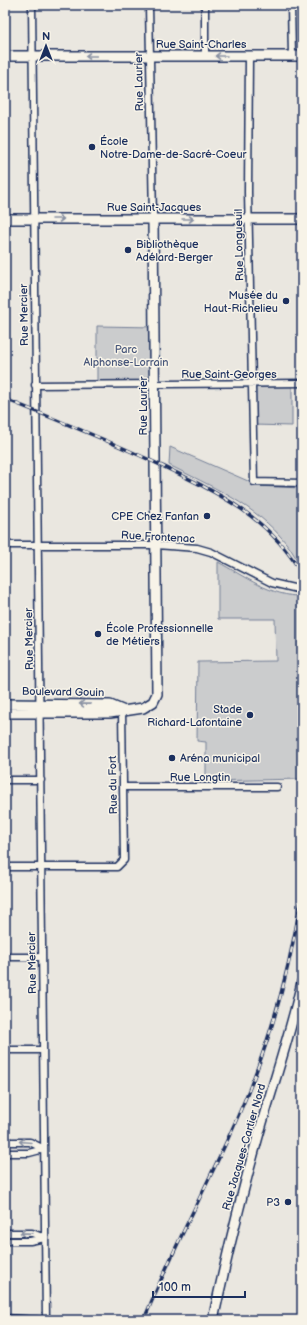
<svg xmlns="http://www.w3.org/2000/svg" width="307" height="1325" font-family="'Balsamiq Sans',sans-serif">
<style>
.green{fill:#cbcccd;stroke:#737e96}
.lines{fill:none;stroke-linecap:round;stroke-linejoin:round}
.street-casing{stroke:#1b2f5e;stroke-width:9}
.secondary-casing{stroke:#1b2f5e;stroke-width:12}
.street{stroke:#f7f3e8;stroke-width:6}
.secondary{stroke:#f7f3e8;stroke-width:9}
.rail-casing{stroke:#1b2f5e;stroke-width:3.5}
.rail{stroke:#f7f3e8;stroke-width:2;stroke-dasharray:6;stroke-linecap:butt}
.oneway{stroke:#8991a3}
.poi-dot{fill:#1b2f5e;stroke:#f7f3e8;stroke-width:1.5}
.labels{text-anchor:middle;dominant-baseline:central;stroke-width:3;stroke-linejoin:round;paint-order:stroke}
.street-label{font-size:11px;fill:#1b2f5e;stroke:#f7f3e8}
.poi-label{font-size:11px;fill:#1b2f5e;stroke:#f7f3e8;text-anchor:start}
.park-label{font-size:11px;fill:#47567a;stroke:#f7f3e8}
</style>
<rect width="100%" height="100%" fill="#eae7e0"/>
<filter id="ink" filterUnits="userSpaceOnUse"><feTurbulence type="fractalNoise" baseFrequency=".025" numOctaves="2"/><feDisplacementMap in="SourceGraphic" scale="8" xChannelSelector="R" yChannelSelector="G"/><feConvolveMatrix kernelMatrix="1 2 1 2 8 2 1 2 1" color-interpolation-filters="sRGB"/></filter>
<g filter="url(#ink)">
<path class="green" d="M97,326L155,327V384L97,385Z
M252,384H292V426L253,425Z
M170,447L248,481L254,486L302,488V569C297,560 292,550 286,543C256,505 211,486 169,465Z
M218,562C244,576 272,597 302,596V779L206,781V742L197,741L198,662L276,661L275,619H218Z"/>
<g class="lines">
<defs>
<path id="street" d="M32,5L46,1320
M149,5L153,219
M205,5V56
M291,5L292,56
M249,56L248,192L254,482L302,483
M35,385L302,383
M5,545H156L197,548L211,552L272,583L302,590
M5,780H41
M123,787H277
M5,867H117L124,860L122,710
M5,957H42
M5,1050H43
M5,1142H30L44,1149
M5,1153H29L44,1149
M5,1233H32L45,1238
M5,1241H30L45,1238
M5,1318L37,1320"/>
<path id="secondary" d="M5,56H302
M5,219H302
M5,704L110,705L122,710
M5,713H110L143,708L153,702L157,694L153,219
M213,1320C226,1259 240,1200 257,1140C272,1087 290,1036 302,982"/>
</defs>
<use href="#street" class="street-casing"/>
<use href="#secondary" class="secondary-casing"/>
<use href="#street" class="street"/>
<use href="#secondary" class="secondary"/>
<defs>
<path id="rail" d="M5,399C55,419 105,439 154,462C214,491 267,514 302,574
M144,1320C177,1236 224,1157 256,1072C278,1014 292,955 302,894"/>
</defs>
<use href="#rail" class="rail-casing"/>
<use href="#rail" class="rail"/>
</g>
<defs><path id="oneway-shaft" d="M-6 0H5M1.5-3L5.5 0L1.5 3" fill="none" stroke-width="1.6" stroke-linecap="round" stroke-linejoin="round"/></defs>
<g class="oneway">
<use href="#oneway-shaft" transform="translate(91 56) rotate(180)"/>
<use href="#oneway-shaft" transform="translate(221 56) rotate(180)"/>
<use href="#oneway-shaft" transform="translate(58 219)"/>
<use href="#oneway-shaft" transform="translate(188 219)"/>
<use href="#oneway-shaft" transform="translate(85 704) rotate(-179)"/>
<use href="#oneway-shaft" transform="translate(25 1142) rotate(-175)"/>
<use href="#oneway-shaft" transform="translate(26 1233) rotate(-178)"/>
</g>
</g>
<g class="poi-dot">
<circle cx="92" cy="147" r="4"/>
<circle cx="128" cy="250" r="4"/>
<circle cx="286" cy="301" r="4"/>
<circle cx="207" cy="516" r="4"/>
<circle cx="98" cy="634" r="4"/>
<circle cx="250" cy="715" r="4"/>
<circle cx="172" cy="758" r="4"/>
<circle cx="288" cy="1202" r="4"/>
</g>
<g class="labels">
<g class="street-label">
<text x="201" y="44">Rue Saint-Charles</text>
<text transform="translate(139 82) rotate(-91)">Rue Laurier</text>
<text x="154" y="207">Rue Saint-Jacques</text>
<text transform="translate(239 245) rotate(-91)">Rue Longueuil</text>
<text transform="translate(24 315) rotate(-91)">Rue Mercier</text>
<text x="229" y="374">Rue Saint-Georges</text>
<text transform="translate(143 406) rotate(-90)">Rue Laurier</text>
<text transform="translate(158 537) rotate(3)">Rue Frontenac</text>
<text transform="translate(29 639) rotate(-91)">Rue Mercier</text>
<text transform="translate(63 692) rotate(1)">Boulevard Gouin</text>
<text x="200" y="777">Rue Longtin</text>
<text transform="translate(113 785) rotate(-91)">Rue du Fort</text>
<text transform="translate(32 963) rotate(-91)">Rue Mercier</text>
<text transform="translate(244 1147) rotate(-74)">Rue Jacques-Cartier Nord</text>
</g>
<g class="poi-label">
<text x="100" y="141">École<tspan x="100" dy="13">Notre-Dame-de-Sacré-Coeur</tspan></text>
<text x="136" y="244">Bibliothèque<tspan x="136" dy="13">Adélard-Berger</tspan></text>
<text x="278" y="295" text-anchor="end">Musée du<tspan x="278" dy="13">Haut-Richelieu</tspan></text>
<text x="199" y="516" text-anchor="end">CPE Chez Fanfan</text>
<text x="106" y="628">École Professionnelle<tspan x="106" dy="13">de Métiers</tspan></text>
<text x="242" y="709" text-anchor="end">Stade<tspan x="242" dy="13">Richard-Lafontaine</tspan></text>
<text x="180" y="758">Aréna municipal</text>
<text x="280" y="1202" text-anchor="end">P3</text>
</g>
<g class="park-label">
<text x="126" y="349">Parc<tspan x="126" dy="13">Alphonse-Lorrain</tspan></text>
</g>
</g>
<rect width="307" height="1325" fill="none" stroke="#f7f3e8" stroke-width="20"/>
<rect x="10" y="10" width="287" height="1305" fill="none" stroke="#1b2f5e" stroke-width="1.5" filter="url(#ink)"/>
<g transform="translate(46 46)" stroke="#f7f3e8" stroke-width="3" paint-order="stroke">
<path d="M0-3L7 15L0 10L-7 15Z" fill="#1b2f5e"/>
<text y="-6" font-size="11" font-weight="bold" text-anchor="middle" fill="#1b2f5e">N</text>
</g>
<path d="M153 1291v6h92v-6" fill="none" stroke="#1b2f5e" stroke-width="2"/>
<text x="159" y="1291" font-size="12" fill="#1b2f5e" stroke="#f7f3e8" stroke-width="3" paint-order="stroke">100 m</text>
</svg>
